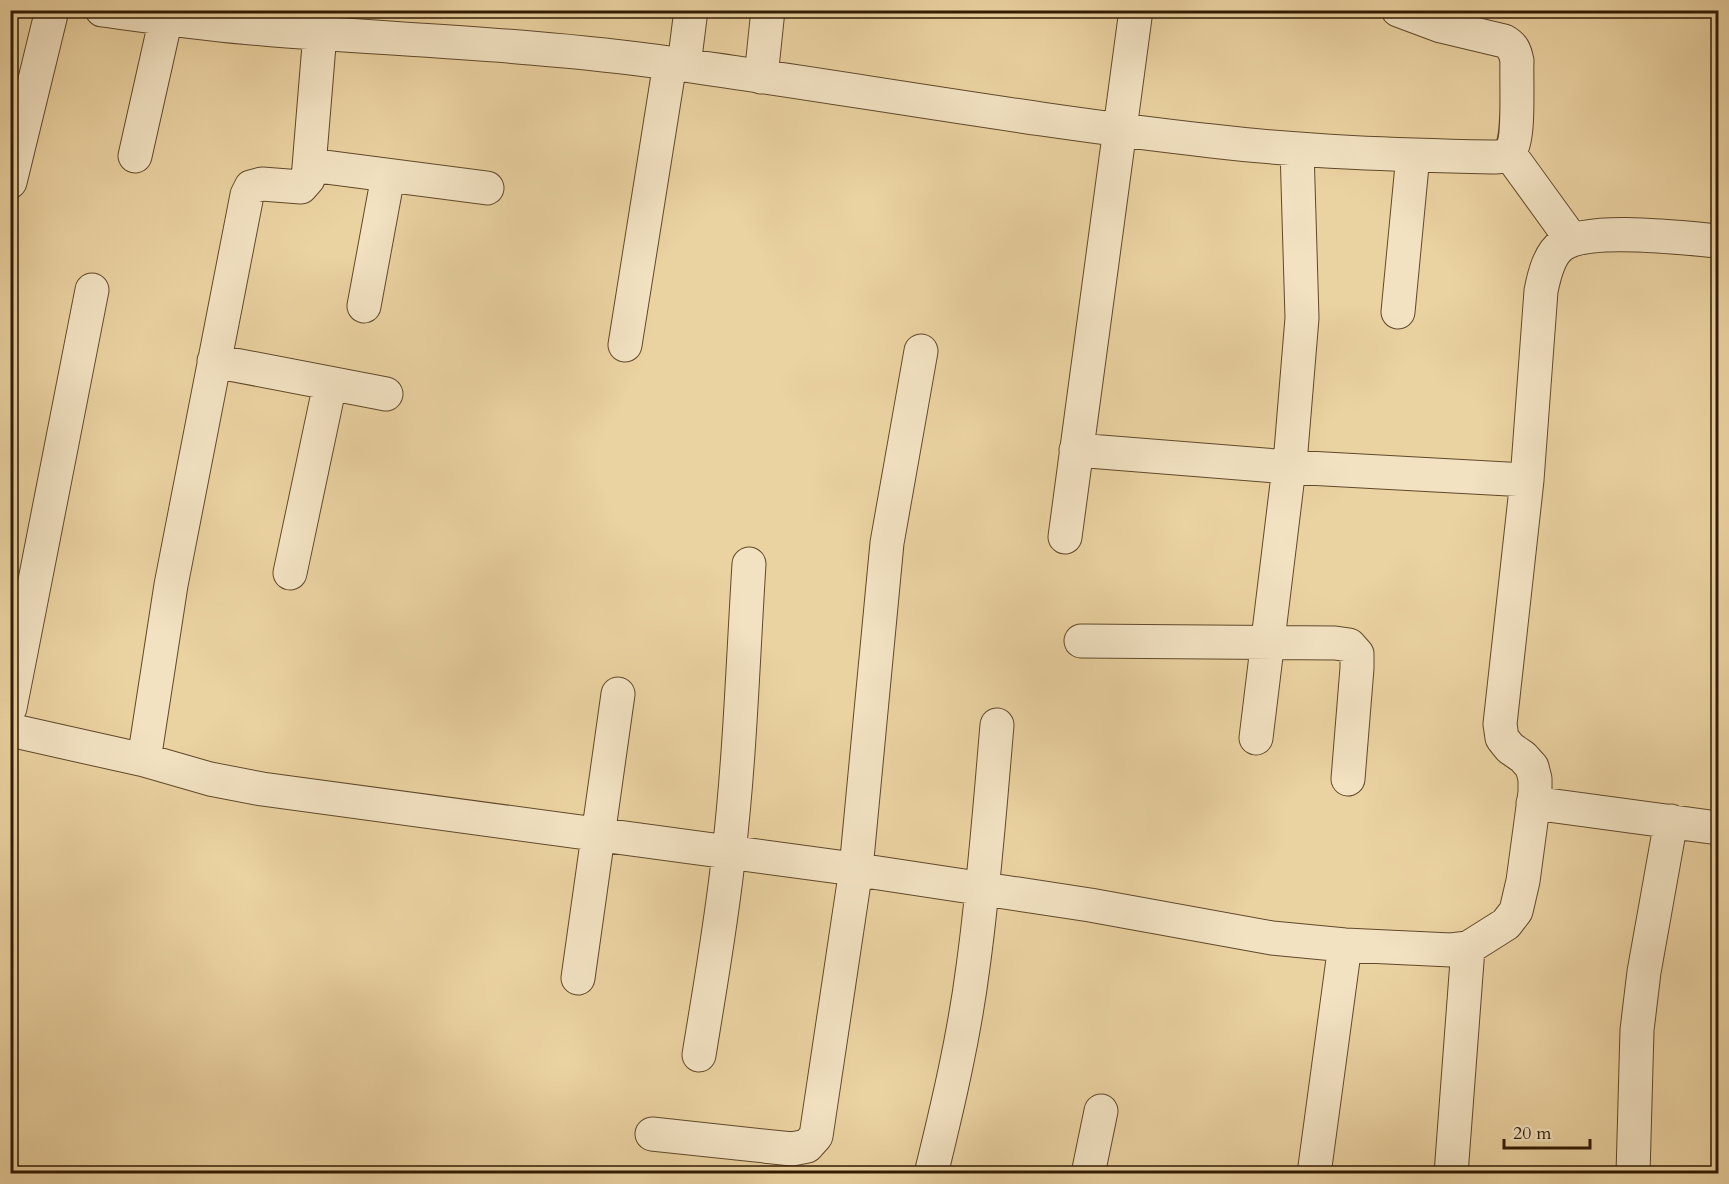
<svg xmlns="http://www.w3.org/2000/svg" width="1729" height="1184" font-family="Cardo,serif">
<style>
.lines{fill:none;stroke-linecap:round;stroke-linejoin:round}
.minor-casing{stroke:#60492a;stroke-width:35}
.minor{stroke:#f2e2c2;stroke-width:33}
</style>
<rect width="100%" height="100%" fill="#ebd2a1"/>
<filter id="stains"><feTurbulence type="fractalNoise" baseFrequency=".00333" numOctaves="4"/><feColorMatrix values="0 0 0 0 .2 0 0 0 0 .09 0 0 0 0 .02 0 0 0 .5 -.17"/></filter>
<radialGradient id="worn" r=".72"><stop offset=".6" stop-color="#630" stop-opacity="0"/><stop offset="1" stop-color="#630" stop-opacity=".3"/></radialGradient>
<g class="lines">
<defs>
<path id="minor" d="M102,10C156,17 209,25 263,29C398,40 534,44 669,63C850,88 1030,121 1212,141C1305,152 1398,155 1492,157C1499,157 1505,157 1510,151C1520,140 1516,79 1517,61C1515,51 1513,46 1504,41L1441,26L1398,10
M684,65L691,10
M761,77L768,10
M1509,153L1572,240
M135,156L166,18
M310,165L487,188
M10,182L52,10
M364,306L388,176
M1398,312L1413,155
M625,345L670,63
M214,361L386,394
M1076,450L1289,467L1527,480
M1065,537L1136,10
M290,573L330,384
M1081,641L1335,643L1349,645L1357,654V668L1348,779
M10,708L92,290
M10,730L144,760L210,779L262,789L839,867L1090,905L1272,938L1345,945L1451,950L1468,948L1506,924L1516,911L1523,881L1535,792V779L1532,767L1523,757L1510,748L1502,738L1500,724L1527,480L1541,291C1544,276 1549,254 1562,245C1589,226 1684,238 1718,241
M1256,738L1291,451L1302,318L1297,149
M144,760L171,585L247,195L251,187L262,184L301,187L308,179L320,33
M1533,803L1718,828
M578,978L618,694
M699,1055C710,987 722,920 729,852C740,756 743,660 749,564
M652,1134L792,1149L807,1146L816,1136L856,869L887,543L921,351
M931,1174C948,1105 964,1037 973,967C984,887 990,806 997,725
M1088,1174L1101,1111
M1314,1174L1345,945
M1451,1174L1468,948
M1633,1174L1637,1030L1644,972L1671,821"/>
</defs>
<use href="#minor" class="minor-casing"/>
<use href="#minor" class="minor"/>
</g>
<rect width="1729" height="1184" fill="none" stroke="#ebd2a1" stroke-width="36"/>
<rect x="12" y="12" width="1705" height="1160" fill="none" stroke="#321b03" stroke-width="3"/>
<rect x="18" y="18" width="1693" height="1148" fill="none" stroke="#321b03" stroke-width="1.5"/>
<path d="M1504 1139v9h86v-9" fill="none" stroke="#321b03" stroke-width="3"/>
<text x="1513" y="1139" font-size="18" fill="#321b03" stroke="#f2e2c2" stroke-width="4.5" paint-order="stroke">20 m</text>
<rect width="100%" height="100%" filter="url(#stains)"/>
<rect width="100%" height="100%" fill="url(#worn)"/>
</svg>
